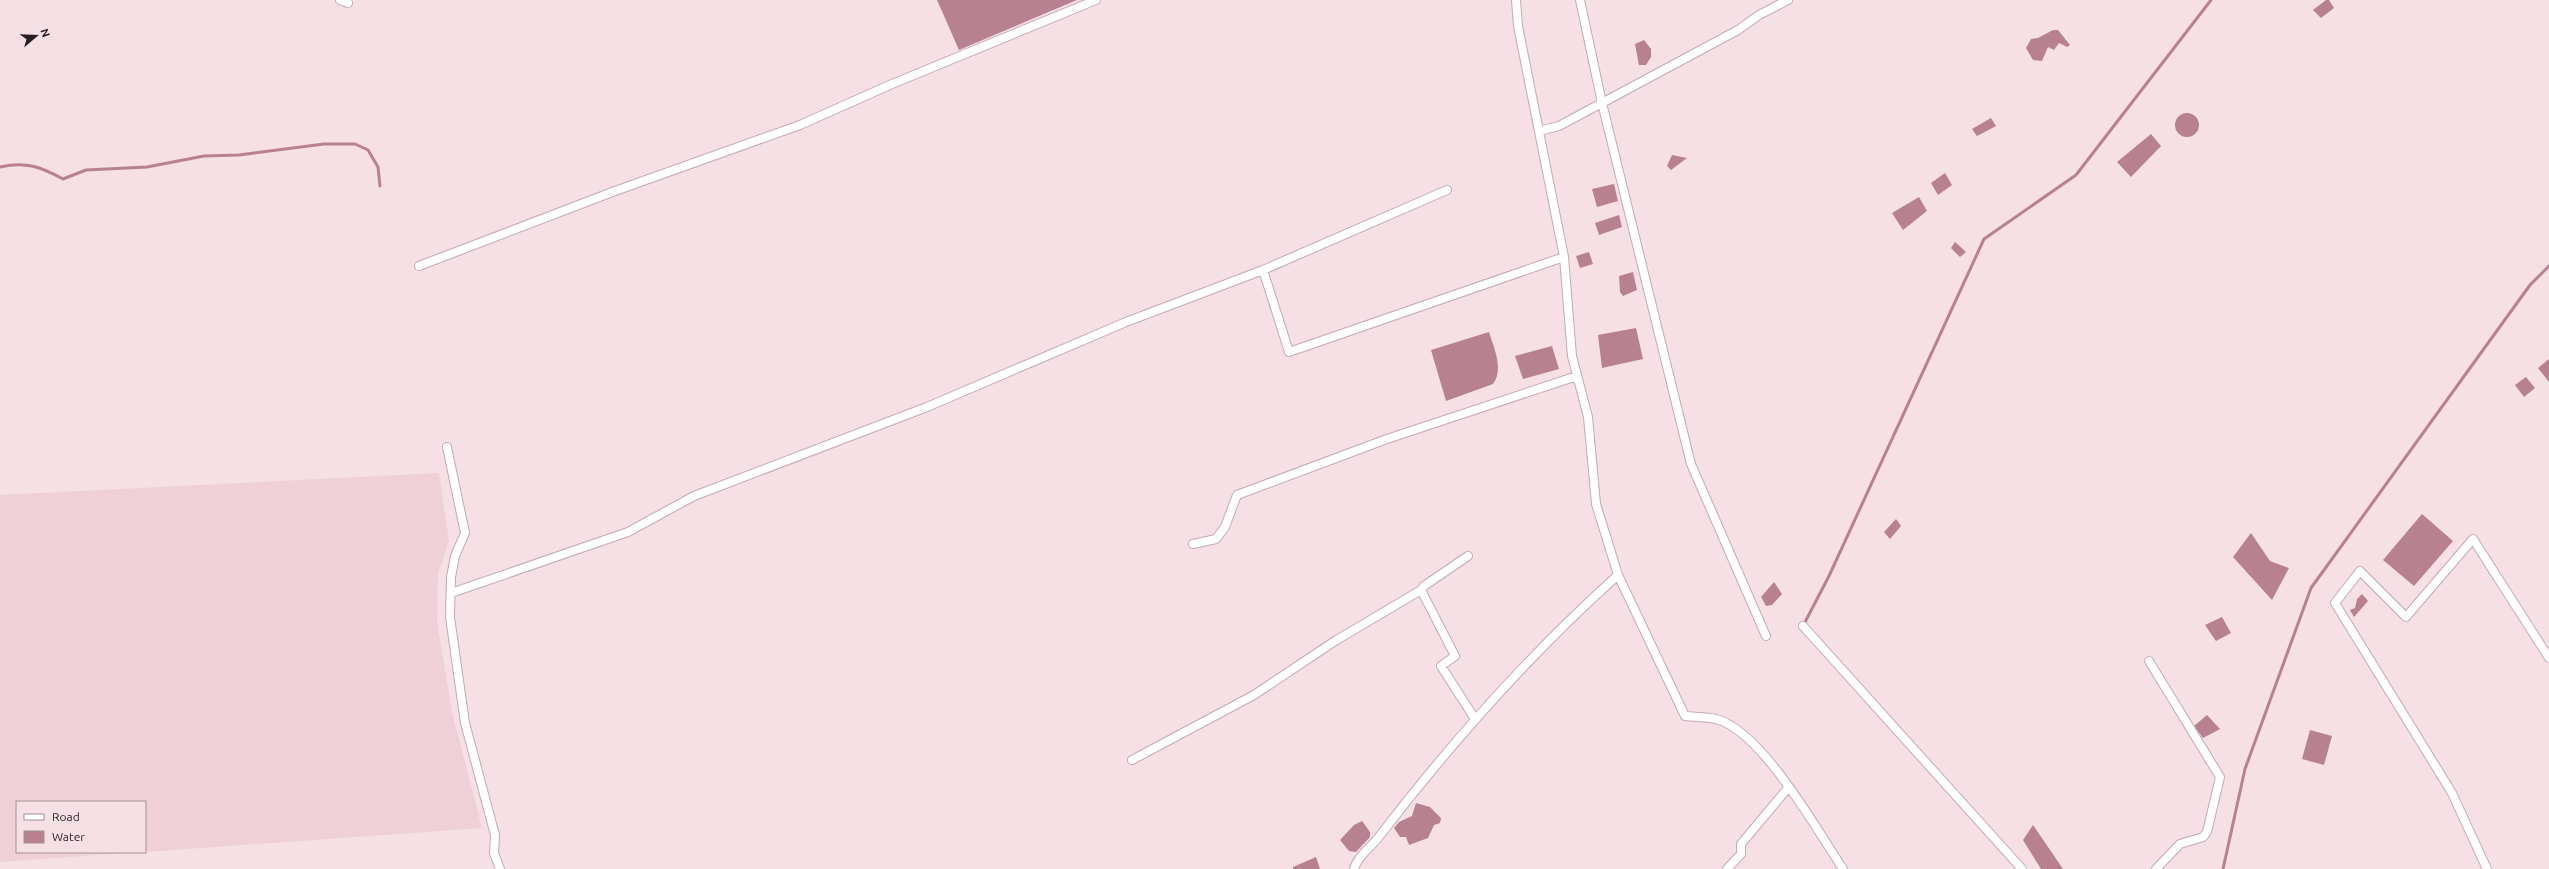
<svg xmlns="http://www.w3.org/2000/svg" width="2549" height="869" font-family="Ubuntu,sans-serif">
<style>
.built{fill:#efd0d8}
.water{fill:#b78191}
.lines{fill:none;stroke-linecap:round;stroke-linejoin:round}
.stream{stroke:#b78191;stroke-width:3}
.street-casing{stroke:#c1acb2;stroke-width:10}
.street{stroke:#fff;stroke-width:8}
</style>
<rect width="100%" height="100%" fill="#f6dfe5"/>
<path class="built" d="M439,473L449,541L438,573L437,621L452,712L482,828L145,852V802H17V852H139L0,862V495Z"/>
<path class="water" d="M937,0H1077L959,50Z
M2326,0H2329L2334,8L2321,18L2313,10Z
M2053,30H2058L2070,45L2067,47L2059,43L2054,50L2048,47L2042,61L2033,60L2026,48L2031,39L2038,38Z
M1644,40L1651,49V57L1646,65H1639L1635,44Z
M2175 125a12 12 0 1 1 24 0a12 12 0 1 1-24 0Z
M1991,118L1996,126L1977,136L1972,129Z
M2151,134L2161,146L2131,177L2117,162Z
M1672,155L1687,158L1671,170L1667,166Z
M1945,173L1952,185L1938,195L1931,183Z
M1614,184L1618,201L1597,207L1592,189Z
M1919,197L1927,211L1903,230L1892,213Z
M1619,215L1622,227L1599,235L1595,223Z
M1955,242L1966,252L1960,257L1951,248Z
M1589,252L1593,264L1580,268L1576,256Z
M1633,272L1637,290L1623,296L1620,292L1619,276Z
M1636,328L1643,359L1602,368L1598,335Z
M1489,332C1494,348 1504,369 1493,384L1446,401L1431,350Z
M1552,346L1559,369L1523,379L1515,356Z
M2549,359V382L2538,368Z
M2526,377L2535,388L2524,397L2515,385Z
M2422,514L2453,541L2414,586L2383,560Z
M1896,519L1901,526L1890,539L1884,532Z
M2251,533L2270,561L2289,568L2272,600L2233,557Z
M1774,582L1782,594L1772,605L1766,606L1761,597Z
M2362,594L2368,601L2354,617L2350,610L2355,608L2357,599Z
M2222,617L2231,633L2216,641L2205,625Z
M2207,715L2220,729L2203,738L2194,726Z
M2310,730L2332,736L2324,765L2302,759Z
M1416,803L1430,807L1441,818L1440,823L1434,825L1428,838L1409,845L1406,837H1400L1394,828L1399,822L1412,816Z
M1362,821L1370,832V837L1356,852L1349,851L1340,840L1354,825Z
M2033,825L2063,869H2041L2023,840Z
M1316,857L1320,869H1293V867Z"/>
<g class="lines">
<path class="stream" d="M0,167C26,161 41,167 63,179L86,170L147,167L204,156L239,155L324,144H355L368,150L378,167L380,186
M1803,626L1829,576L1984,239L2076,175L2211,0
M2223,869L2245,769L2311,588L2530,285L2549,266"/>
<defs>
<path id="street" d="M340,0L348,3
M1516,0L1518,26L1564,257L1572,356L1588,417L1596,504L1618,575L1685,716C1695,717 1706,717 1716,719C1761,730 1817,830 1843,869
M1580,0L1602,103L1691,464L1766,636
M1539,131L1559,126L1738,30L1759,15L1788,0
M419,266L615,191L800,125L892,84L1096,0
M1263,270L1447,190
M447,447L465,533L455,556L451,577L450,617L465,723L495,835L494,853L500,869
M1193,544L1216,539L1225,527L1237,495L1387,439L1577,376
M1421,590L1455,656L1441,666L1475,719
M451,593L628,532L694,496L927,407L1126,322L1263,270L1289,352L1564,257
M1803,626L2022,869
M2149,661L2220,777L2207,832L2203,837L2180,844L2156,869
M1132,760L1254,695L1335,641L1421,590L1424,586L1468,556
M1354,869C1357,857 1370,848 1378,838C1450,744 1529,655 1618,575
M1727,869L1741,854V844L1788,788
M2487,869L2452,793L2335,603L2360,571L2406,617L2473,539L2549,658"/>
</defs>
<use href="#street" class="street-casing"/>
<use href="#street" class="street"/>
</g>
<rect x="16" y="801" width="130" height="52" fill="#f6dfe5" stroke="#a39297"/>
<rect x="24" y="814" width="20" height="6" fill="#ffffff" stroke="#a39297"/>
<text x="52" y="821" font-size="12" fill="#261e21">Road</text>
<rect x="24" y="831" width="20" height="12" fill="#b78191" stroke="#a39297"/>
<text x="52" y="841" font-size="12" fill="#261e21">Water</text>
<g transform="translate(36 36) rotate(71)" stroke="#f6dfe5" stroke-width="3" paint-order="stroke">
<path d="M0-3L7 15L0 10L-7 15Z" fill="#261e21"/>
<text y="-6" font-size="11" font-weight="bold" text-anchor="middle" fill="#261e21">N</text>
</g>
</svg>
